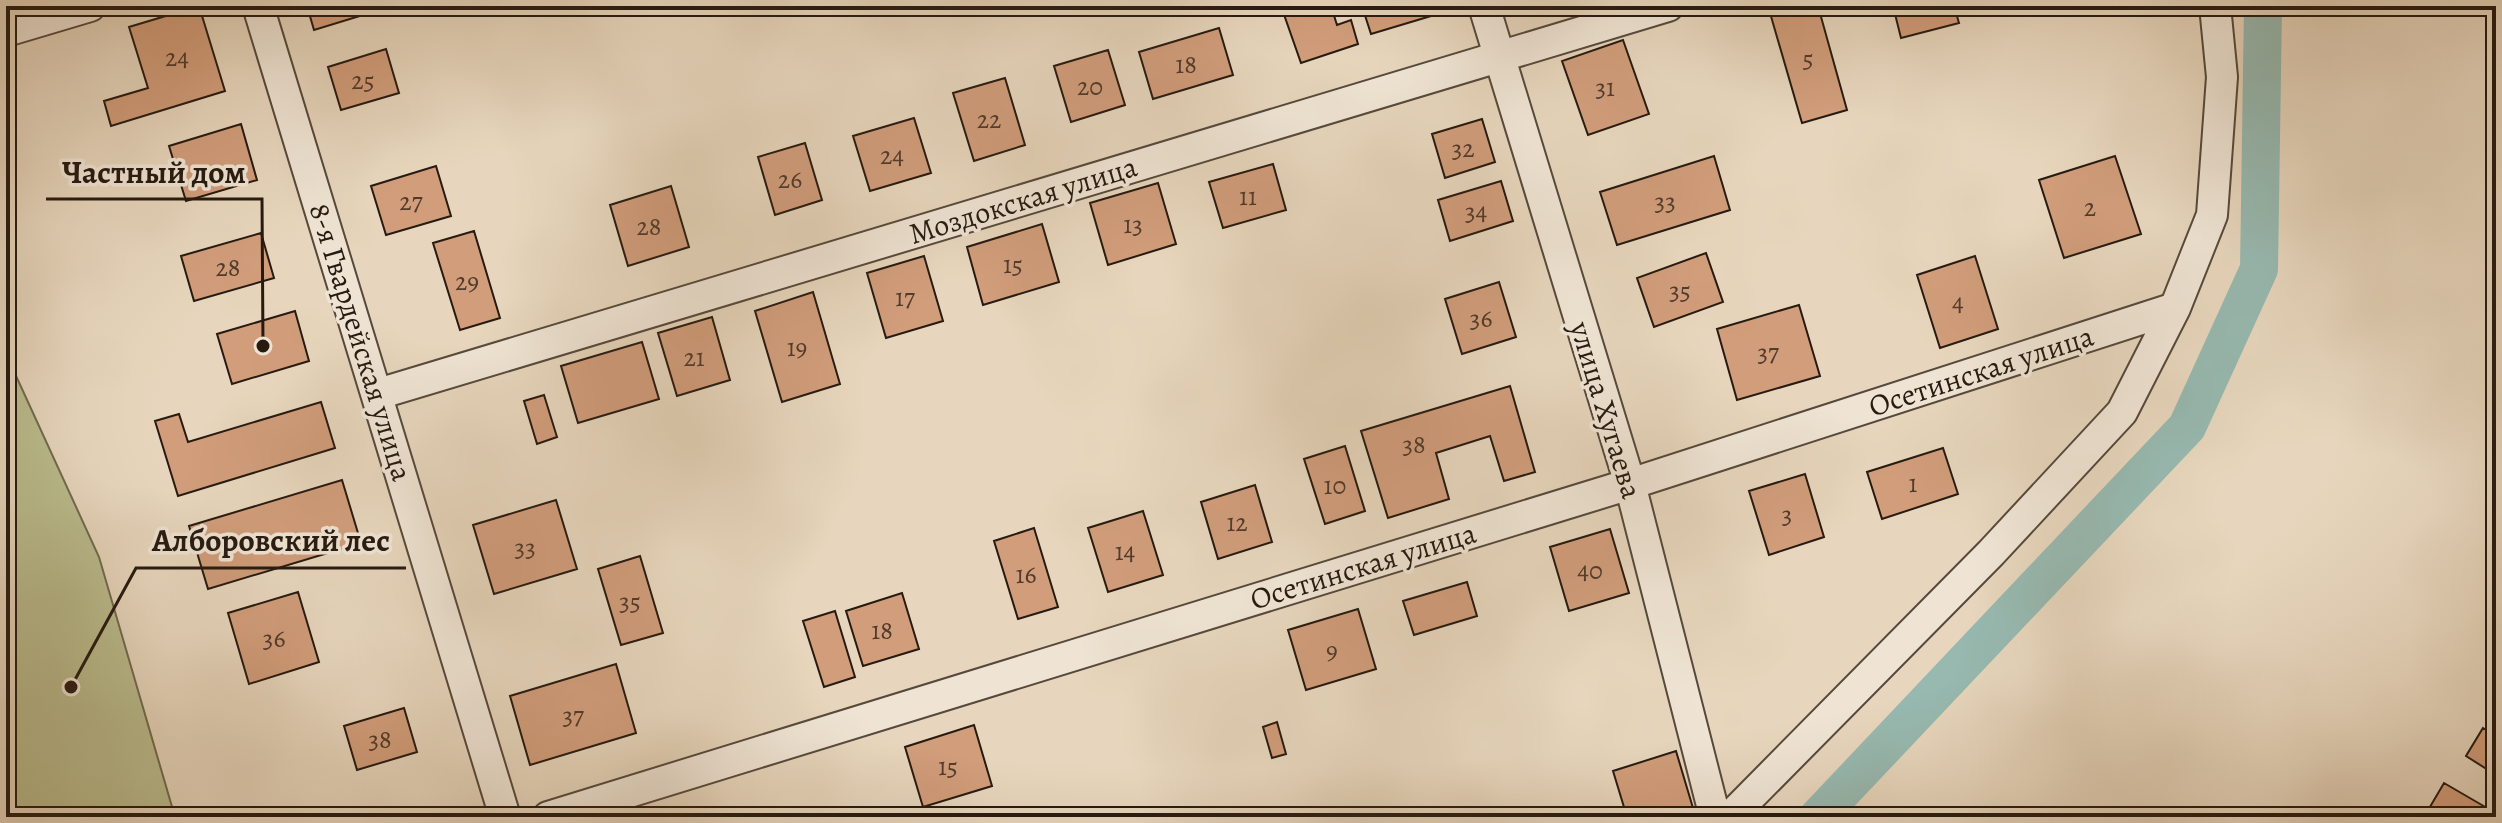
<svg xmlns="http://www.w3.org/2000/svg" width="2502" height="823" font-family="Alegreya,serif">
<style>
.green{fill:#babc8e;stroke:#706b50;stroke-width:2}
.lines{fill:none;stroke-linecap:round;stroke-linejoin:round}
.canal{stroke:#97b9b0;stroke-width:38}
.building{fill:#d19d7b;stroke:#261a11;stroke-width:2}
.minor-casing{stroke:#56493c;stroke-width:34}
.minor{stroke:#efe4d4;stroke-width:30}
.labels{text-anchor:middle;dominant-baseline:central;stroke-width:7;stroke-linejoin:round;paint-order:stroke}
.number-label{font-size:26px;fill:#513b2c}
.street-label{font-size:30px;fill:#261a11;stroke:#efe4d4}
.leader{fill:none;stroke:#261a11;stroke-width:3}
.callout-dot{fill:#261a11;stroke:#efe4d4;stroke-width:3}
.callout-label{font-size:32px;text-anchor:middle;font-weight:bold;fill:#261a11;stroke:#efe4d4;stroke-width:7;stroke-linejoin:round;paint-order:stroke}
</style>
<rect width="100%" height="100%" fill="#e7d6bd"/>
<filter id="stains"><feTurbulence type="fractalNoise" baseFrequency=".0025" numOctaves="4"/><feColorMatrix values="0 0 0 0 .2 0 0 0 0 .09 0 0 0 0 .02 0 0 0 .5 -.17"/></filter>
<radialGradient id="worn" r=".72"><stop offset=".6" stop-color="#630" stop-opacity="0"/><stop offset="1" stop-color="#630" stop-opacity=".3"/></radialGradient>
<path class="green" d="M6,354L99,557L175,817H6Z"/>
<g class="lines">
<path class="canal" d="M1818,817L2187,427L2259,269L2263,6"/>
</g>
<path class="building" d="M199,6L225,91L111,126L104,101L148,88L129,27Z
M307,6H386V8L314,30Z
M1281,6H1331L1337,25L1351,20L1358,44L1301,63Z
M1362,6H1439L1441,13L1371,34Z
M1768,6H1818L1847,110L1802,123Z
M1893,6H1954L1959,23L1901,38Z
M1219,28L1233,75L1153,99L1139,52Z
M1623,40L1649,114L1588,135L1562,61Z
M386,49L399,93L341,110L328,67Z
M1108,50L1125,105L1071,122L1054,66Z
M1005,78L1025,145L974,161L953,93Z
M914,118L931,173L870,191L853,136Z
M1482,119L1495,162L1445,178L1432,134Z
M241,124L257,180L186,201L169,146Z
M805,143L822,200L775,215L758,157Z
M1714,156L1730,210L1617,245L1600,192Z
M2115,156L2141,234L2064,258L2039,180Z
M1273,164L1286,210L1223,228L1209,182Z
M436,166L451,216L386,235L371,186Z
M1501,181L1513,221L1450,241L1438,200Z
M1158,183L1176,244L1108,265L1090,203Z
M671,186L689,247L628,266L610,205Z
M1042,224L1059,282L983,305L967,247Z
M474,231L500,318L460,330L433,243Z
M261,233L274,278L194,301L181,256Z
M1706,253L1723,302L1654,327L1637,278Z
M924,256L943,321L886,338L867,273Z
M1975,256L1998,329L1940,348L1917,275Z
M1499,282L1516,337L1462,354L1445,299Z
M813,292L840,384L782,402L755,311Z
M1799,305L1820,376L1737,400L1717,329Z
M295,311L309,361L232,384L217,334Z
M712,317L730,380L677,396L658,333Z
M642,342L659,399L578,423L561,366Z
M1510,386L1535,472L1504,481L1490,436L1436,453L1449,499L1388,518L1361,431Z
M544,395L557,437L537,444L524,401Z
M321,402L335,448L178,496L155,421L179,414L188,442Z
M1345,446L1365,511L1325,524L1304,459Z
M1943,448L1958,494L1882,519L1867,472Z
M1805,474L1824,537L1769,555L1749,491Z
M342,480L361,543L208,589L189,526Z
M1255,485L1272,542L1218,559L1201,502Z
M556,500L577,569L494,594L473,525Z
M1143,511L1163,575L1108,592L1088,528Z
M1034,528L1058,607L1018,619L994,541Z
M1610,529L1629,593L1569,611L1550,547Z
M640,556L663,633L621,645L598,569Z
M1467,582L1477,616L1414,635L1403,601Z
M298,592L319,662L249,684L228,613Z
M902,593L919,649L863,666L846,611Z
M1358,609L1376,669L1306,690L1288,630Z
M835,611L855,677L824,687L803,621Z
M616,664L636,733L530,765L510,696Z
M404,708L417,752L357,770L344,726Z
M1277,722L1286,754L1272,758L1263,727Z
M974,725L992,786L923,807L905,747Z
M2483,728L2496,736V775L2466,756Z
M1676,751L1693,808L1664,817H1627L1613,771Z
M2444,783L2487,808L2481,817H2434L2427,812Z"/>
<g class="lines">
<defs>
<path id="minor" d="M258,6L505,817
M1484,6L1630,484L1715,817
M6,31L90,6
M378,394L1668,6
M548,817L1630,484L2175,308
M1730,817L1991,553L2122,412L2175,308L2212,215L2222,77L2215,6"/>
</defs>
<use href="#minor" class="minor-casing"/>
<use href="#minor" class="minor"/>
</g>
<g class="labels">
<g class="number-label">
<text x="177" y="57">24</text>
<text x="1808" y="58">5</text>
<text x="1186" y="64">18</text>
<text x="363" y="80">25</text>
<text x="1090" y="86">20</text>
<text x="1605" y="87">31</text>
<text x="989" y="119">22</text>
<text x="1463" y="148">32</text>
<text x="892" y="155">24</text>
<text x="790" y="179">26</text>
<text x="1248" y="196">11</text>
<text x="411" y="201">27</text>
<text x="1665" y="201">33</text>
<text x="2090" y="207">2</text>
<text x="1476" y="211">34</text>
<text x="1133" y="224">13</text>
<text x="649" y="226">28</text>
<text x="1013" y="264">15</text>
<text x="228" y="267">28</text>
<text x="467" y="281">29</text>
<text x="1680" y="290">35</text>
<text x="905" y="297">17</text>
<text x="1958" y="302">4</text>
<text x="1481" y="318">36</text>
<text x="797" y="347">19</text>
<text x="1768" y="352">37</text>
<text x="694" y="357">21</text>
<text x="1414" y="444">38</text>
<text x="1913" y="483">1</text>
<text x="1335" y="485">10</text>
<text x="1787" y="514">3</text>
<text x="1237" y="522">12</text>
<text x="525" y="547">33</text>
<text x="1125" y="551">14</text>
<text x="1590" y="570">40</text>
<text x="1026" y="574">16</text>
<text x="630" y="601">35</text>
<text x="882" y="630">18</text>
<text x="274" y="638">36</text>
<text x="1332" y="650">9</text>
<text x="573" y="715">37</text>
<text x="380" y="739">38</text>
<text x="948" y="766">15</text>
</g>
<g class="street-label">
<text transform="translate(1023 200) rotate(-17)">Моздокская улица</text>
<text transform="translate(361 342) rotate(73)">8-я Гвардейская улица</text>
<text transform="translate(1981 371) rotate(-18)">Осетинская улица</text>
<text transform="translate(1606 410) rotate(73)">улица Хугаева</text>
<text transform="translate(1363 566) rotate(-17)">Осетинская улица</text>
</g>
</g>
<path class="leader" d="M263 346L262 199H46M71 687L136 568H406"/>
<g class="callout-dot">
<circle cx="263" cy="346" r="8"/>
<circle cx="71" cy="687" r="8"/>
</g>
<g class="callout-label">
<text x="154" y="183">Частный дом</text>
<text x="271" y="551">Алборовский лес</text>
</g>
<rect width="2502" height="823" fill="none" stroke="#e7d6bd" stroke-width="32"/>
<rect x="8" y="8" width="2486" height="807" fill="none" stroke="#261a11" stroke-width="4"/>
<rect x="16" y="16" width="2470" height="791" fill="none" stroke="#261a11" stroke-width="2"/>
<rect width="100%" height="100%" filter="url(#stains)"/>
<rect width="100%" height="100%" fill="url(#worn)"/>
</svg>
